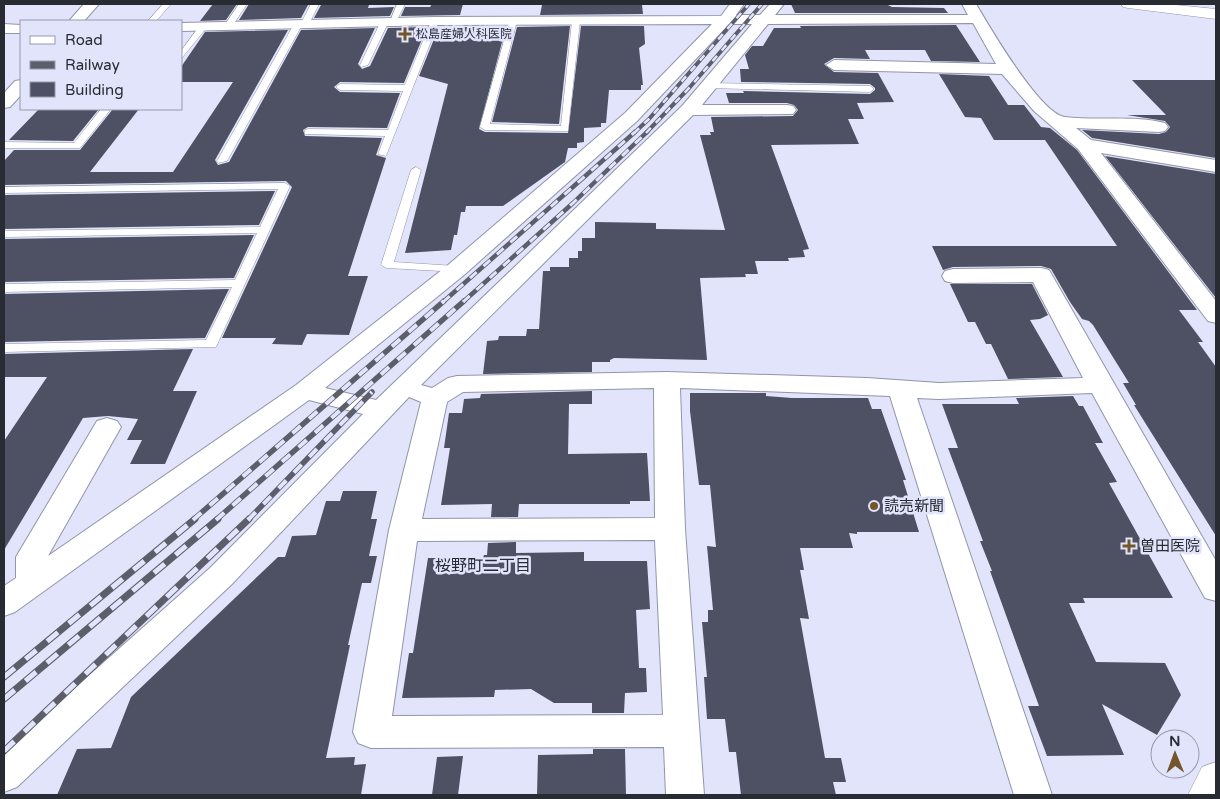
<svg xmlns="http://www.w3.org/2000/svg" width="1220" height="799" font-family="'Varela Round','Noto Sans JP',sans-serif">
<style>
.building{fill:#4e5163}
.lines{fill:none;stroke-linecap:round;stroke-linejoin:round}
.service-casing{stroke:#9195a9;stroke-width:1}
.minor-casing{stroke:#9195a9;stroke-width:2}
.tertiary-casing{stroke:#9195a9;stroke-width:1}
.primary-casing{stroke:#9195a9;stroke-width:1}
.service{fill:#fff;fill-rule:evenodd}
.minor{fill:#fff;fill-rule:evenodd}
.tertiary{fill:#fff;fill-rule:evenodd}
.primary{fill:#fff;fill-rule:evenodd}
.rail-far3-casing{stroke:#5c5e6a;stroke-width:4}
.rail-far2-casing{stroke:#5c5e6a;stroke-width:4.5}
.rail-far1-casing{stroke:#5c5e6a;stroke-width:5.5}
.rail-casing{stroke:#5c5e6a;stroke-width:7}
.rail-far3{stroke:#e1e4fb;stroke-width:2.5;stroke-dasharray:7;stroke-linecap:butt}
.rail-far2{stroke:#e1e4fb;stroke-width:3;stroke-dasharray:9;stroke-linecap:butt}
.rail-far1{stroke:#e1e4fb;stroke-width:4;stroke-dasharray:11;stroke-linecap:butt}
.rail{stroke:#e1e4fb;stroke-width:5;stroke-dasharray:14;stroke-linecap:butt}
.poi-dot{fill:#73562a;stroke:#e1e4fb;stroke-width:2}
.labels{text-anchor:middle;dominant-baseline:central;stroke-width:5;stroke-linejoin:round;paint-order:stroke}
.far-poi-label{font-size:12px;fill:#292b33;stroke:#e1e4fb;text-anchor:start}
.poi-label{font-size:15px;fill:#292b33;stroke:#e1e4fb;text-anchor:start}
.neighbourhood-label{font-size:16px;fill:#292b33;stroke:#e1e4fb}
</style>
<rect width="100%" height="100%" fill="#e1e4fb"/>
<path class="building" d="M213,4H237L226,20L200,21Z
M249,4H299L308,5L301,18L239,20Z
M432,4H463L460,15L401,16L405,7H430Z
M791,4H886L892,7L944,8L948,13H795Z
M321,5H369L368,8L394,7L390,16L314,18Z
M542,5H642L643,14L540,15Z
M956,25L980,62L931,61L925,50H865L870,59L834,58L824,64L834,72L878,73L894,102L857,103L864,119H848L859,144L771,145L809,249L803,250L805,257L788,258L789,261H755L758,274H745L746,277L700,278L707,360L614,358L610,360V362H592V372L483,374L487,341L498,340L499,336H526L527,329H539L543,271H550V267H569V258H578V251H582V238H595V222L656,223V229L725,230L700,135H711L710,132H714L711,117L793,116L798,110L794,105L787,103H729L726,93H744L743,91L870,94L875,90V88L870,84L741,82L740,69H749L745,55L752,46H763L774,28H801L800,26Z
M570,26L559,124L492,122L517,27Z
M581,26H644L645,44L639,48L643,85H641V90H609L606,123H601V127L584,128V142L577,143V148H568L565,162L503,206H466L465,212H461L457,235H454L451,250L405,253L448,84L419,76L439,27H506L479,129L485,132L568,133Z
M427,27L404,83L340,82L334,87L340,92L400,93L387,128L308,127L303,130L305,136L382,138L376,155L386,158L348,276H368L349,335L307,334L302,345L272,344L276,338H222L292,187L286,181L4,185V161L14,150H80L113,109H139L90,172H173L233,82H181V67L205,32L288,30L215,160L218,165L229,162L301,30L375,28L358,64L362,69L370,66L388,28Z
M939,74L989,76L1008,105H1024L1041,127L1050,128L1077,150L1197,310H1179L1203,342H1198L1216,367V536L1134,405H1136L1123,383H1129L1093,325L1089,321L1082,319L1070,302L1051,269L1041,266L953,267L943,270L932,246H1117L1045,140H994L981,118L965,117Z
M1132,80H1216V158L1092,138L1082,130L1159,134L1166,132L1170,127L1165,121L1127,115H1166Z
M39,109H99L73,141L9,140Z
M1105,156L1216,174V298Z
M275,191L259,225L4,229V195Z
M254,235L234,278L4,282V239Z
M950,284H1032L1048,315L1040,319L1030,320L1063,377L1008,379L991,344H986L975,322H968Z
M229,289L205,338L4,342V294Z
M193,349L173,391H197L165,464H130L142,440H127L138,419L108,416L83,418L4,550V441L47,377H4V354Z
M592,391V404H569L568,454L647,453L650,501H630V504H519L518,517H491L492,504L441,505L450,448H444L449,413H462L464,399L480,398L481,394Z
M690,393H766V396L792,398H868L872,409H881L906,480H903L919,532H857V534L849,533L853,548H800L804,570H800L809,619L800,618L825,758H841L846,782H833L836,795H741L736,752H729L725,719H707L704,677H707L702,622H708V610H713L707,546L716,547L710,485H699L690,411Z
M1073,396L1079,406H1083L1103,443H1095L1117,482L1109,483L1173,598H1083L1085,603H1069L1096,662L1165,663L1181,695L1157,735L1102,704L1124,755L1047,756L1028,706H1039L990,571H992L980,541H983L948,448H958L942,404H1019L1016,398Z
M343,491H377L371,519H377L369,556H377L371,583H362L348,645H350L326,758L355,757L354,765L366,764L361,795H57L77,749L111,748L131,697L278,557H285L292,536L316,535L326,501H340Z
M516,542V553L584,552V561H647L650,609L636,610L639,668H646L647,692L625,693L624,713H592V703H554L531,689L495,690L494,697L402,698L409,653H413L428,558H483L484,555H487L488,543Z
M593,749H625L626,795H537L538,755L593,754Z
M463,756L458,795H432L437,757Z"/>
<g class="lines">
<defs>
<path id="service" d="M163,4H171L156,21H148Z
M239,4H247L231,28H225L224,26Z
M311,4H319L309,24L305,26L302,25L227,161L218,163L217,161L294,24L298,22L301,23Z
M397,4H405L395,24H389Z
M432,19L439,21L386,156L378,154L385,136L305,134V130L308,129L388,130L403,91L340,90L336,87L340,84L405,85Z
M510,19L517,21L490,124L561,126L572,21L576,19L580,21L568,131L485,130L480,127Z
M384,21L388,23L368,65L361,67L360,65L380,23Z
M201,24L208,26L181,59V51Z
M709,83L870,86L874,89L870,92L706,88L705,86Z
M101,109H111L80,148H4V142L74,143Z
M416,167L421,170L394,262L456,266L460,268V272L387,268L381,265L411,170Z
M285,183L290,186L216,347L4,352V344L206,340L232,287L4,292V284L235,280L257,233L4,237V231L260,227L278,189L4,193V187Z"/>
<path id="minor" d="M84,4H99L84,21H69Z
M730,4H744L736,15H760L770,4H784L775,15H968L962,4H976C989,26 1040,114 1065,117C1098,121 1133,115 1165,123L1168,127L1165,131L1159,132L1076,128L1091,140L1216,160V172L1101,153L1216,301V323L1208,321L1078,149L1034,111L1002,74L834,70L826,65L834,60L996,64L973,23L768,24L702,105H787L793,106L796,110L793,114L693,115L421,385L432,388L448,378L457,376L667,372L867,378L939,383L1083,378L1033,282L953,283L945,281L942,276L945,271L953,269L1041,268L1049,270L1216,561V601L1205,598L1092,393L939,399L917,398L1052,795H1014L890,396L680,388L685,529L704,795H666L664,747L371,748L358,743L353,732L389,530L421,402L409,397L232,584L17,787L4,792V751L210,568L363,414L309,400L15,612L4,616V586L16,578V557L97,421L107,418L117,421L121,427L48,556L296,385L448,265L625,113L712,24L435,25L181,31V23L435,17L721,16ZM729,24H752L682,106L376,400L325,388L464,275L637,121ZM654,388L655,518L422,519L447,402L463,392ZM655,540L663,715L392,716L417,541Z
M4,24L21,25V33H4Z
M21,80V95L10,107L4,108V93L15,81Z"/>
<path id="tertiary" d="M1216,762V795H1188L1202,767Z"/>
<path id="primary" d="M1121,4H1166L1216,9V19L1128,8L1123,7Z"/>
</defs>
<use href="#service" class="service-casing"/>
<use href="#minor" class="minor-casing"/>
<use href="#tertiary" class="tertiary-casing"/>
<use href="#primary" class="primary-casing"/>
<use href="#service" class="service"/>
<use href="#minor" class="minor"/>
<use href="#tertiary" class="tertiary"/>
<use href="#primary" class="primary"/>
<defs>
<path id="rail-far3" d="M634,133L649,119L749,4
M646,133L690,87L762,4"/>
<path id="rail-far2" d="M443,302L635,132
M463,302L573,203L647,132"/>
<path id="rail-far1" d="M193,520L444,301
M216,520L464,301
M248,520L372,392"/>
<path id="rail" d="M4,677L195,519
M4,699L218,519
M4,751L249,519"/>
</defs>
<use href="#rail-far3" class="rail-far3-casing"/>
<use href="#rail-far2" class="rail-far2-casing"/>
<use href="#rail-far1" class="rail-far1-casing"/>
<use href="#rail" class="rail-casing"/>
<use href="#rail-far3" class="rail-far3"/>
<use href="#rail-far2" class="rail-far2"/>
<use href="#rail-far1" class="rail-far1"/>
<use href="#rail" class="rail"/>
</g>
<g class="poi-dot">
<path d="M402.5 26.5h5v5h5v5h-5v5h-5v-5h-5v-5h5z"/>
<circle cx="874" cy="506" r="5"/>
<path d="M1126.5 538.5h5v5h5v5h-5v5h-5v-5h-5v-5h5z"/>
</g>
<g class="labels">
<g class="far-poi-label">
<text x="416" y="34">松島産婦人科医院</text>
</g>
<g class="poi-label">
<text x="884" y="506">読売新聞</text>
<text x="1140" y="546">曽田医院</text>
</g>
<g class="neighbourhood-label">
<text x="483" y="566">桜野町二丁目</text>
</g>
</g>
<rect width="1220" height="799" fill="none" stroke="#292b33" stroke-width="10"/>
<rect x="20" y="20" width="162" height="90" fill="#e1e4fb" stroke="#979aab"/>
<rect x="30" y="36" width="25" height="8" fill="#ffffff" stroke="#979aab"/>
<text x="65" y="45" font-size="15" fill="#292b33">Road</text>
<rect x="30" y="61" width="25" height="8" fill="#5c5e6a" stroke="#979aab"/>
<text x="65" y="70" font-size="15" fill="#292b33">Railway</text>
<rect x="30" y="82" width="25" height="15" fill="#4e5163" stroke="#979aab"/>
<text x="65" y="95" font-size="15" fill="#292b33">Building</text>
<g transform="translate(1175 754) rotate(359)"><circle r="24" fill="#e1e4fb" stroke="#979aab"/>
<path d="M0-4L9 19L0 12L-9 19Z" fill="#73562a"/>
<text y="-8" font-size="14" font-weight="bold" text-anchor="middle" fill="#292b33">N</text>
</g>
</svg>
